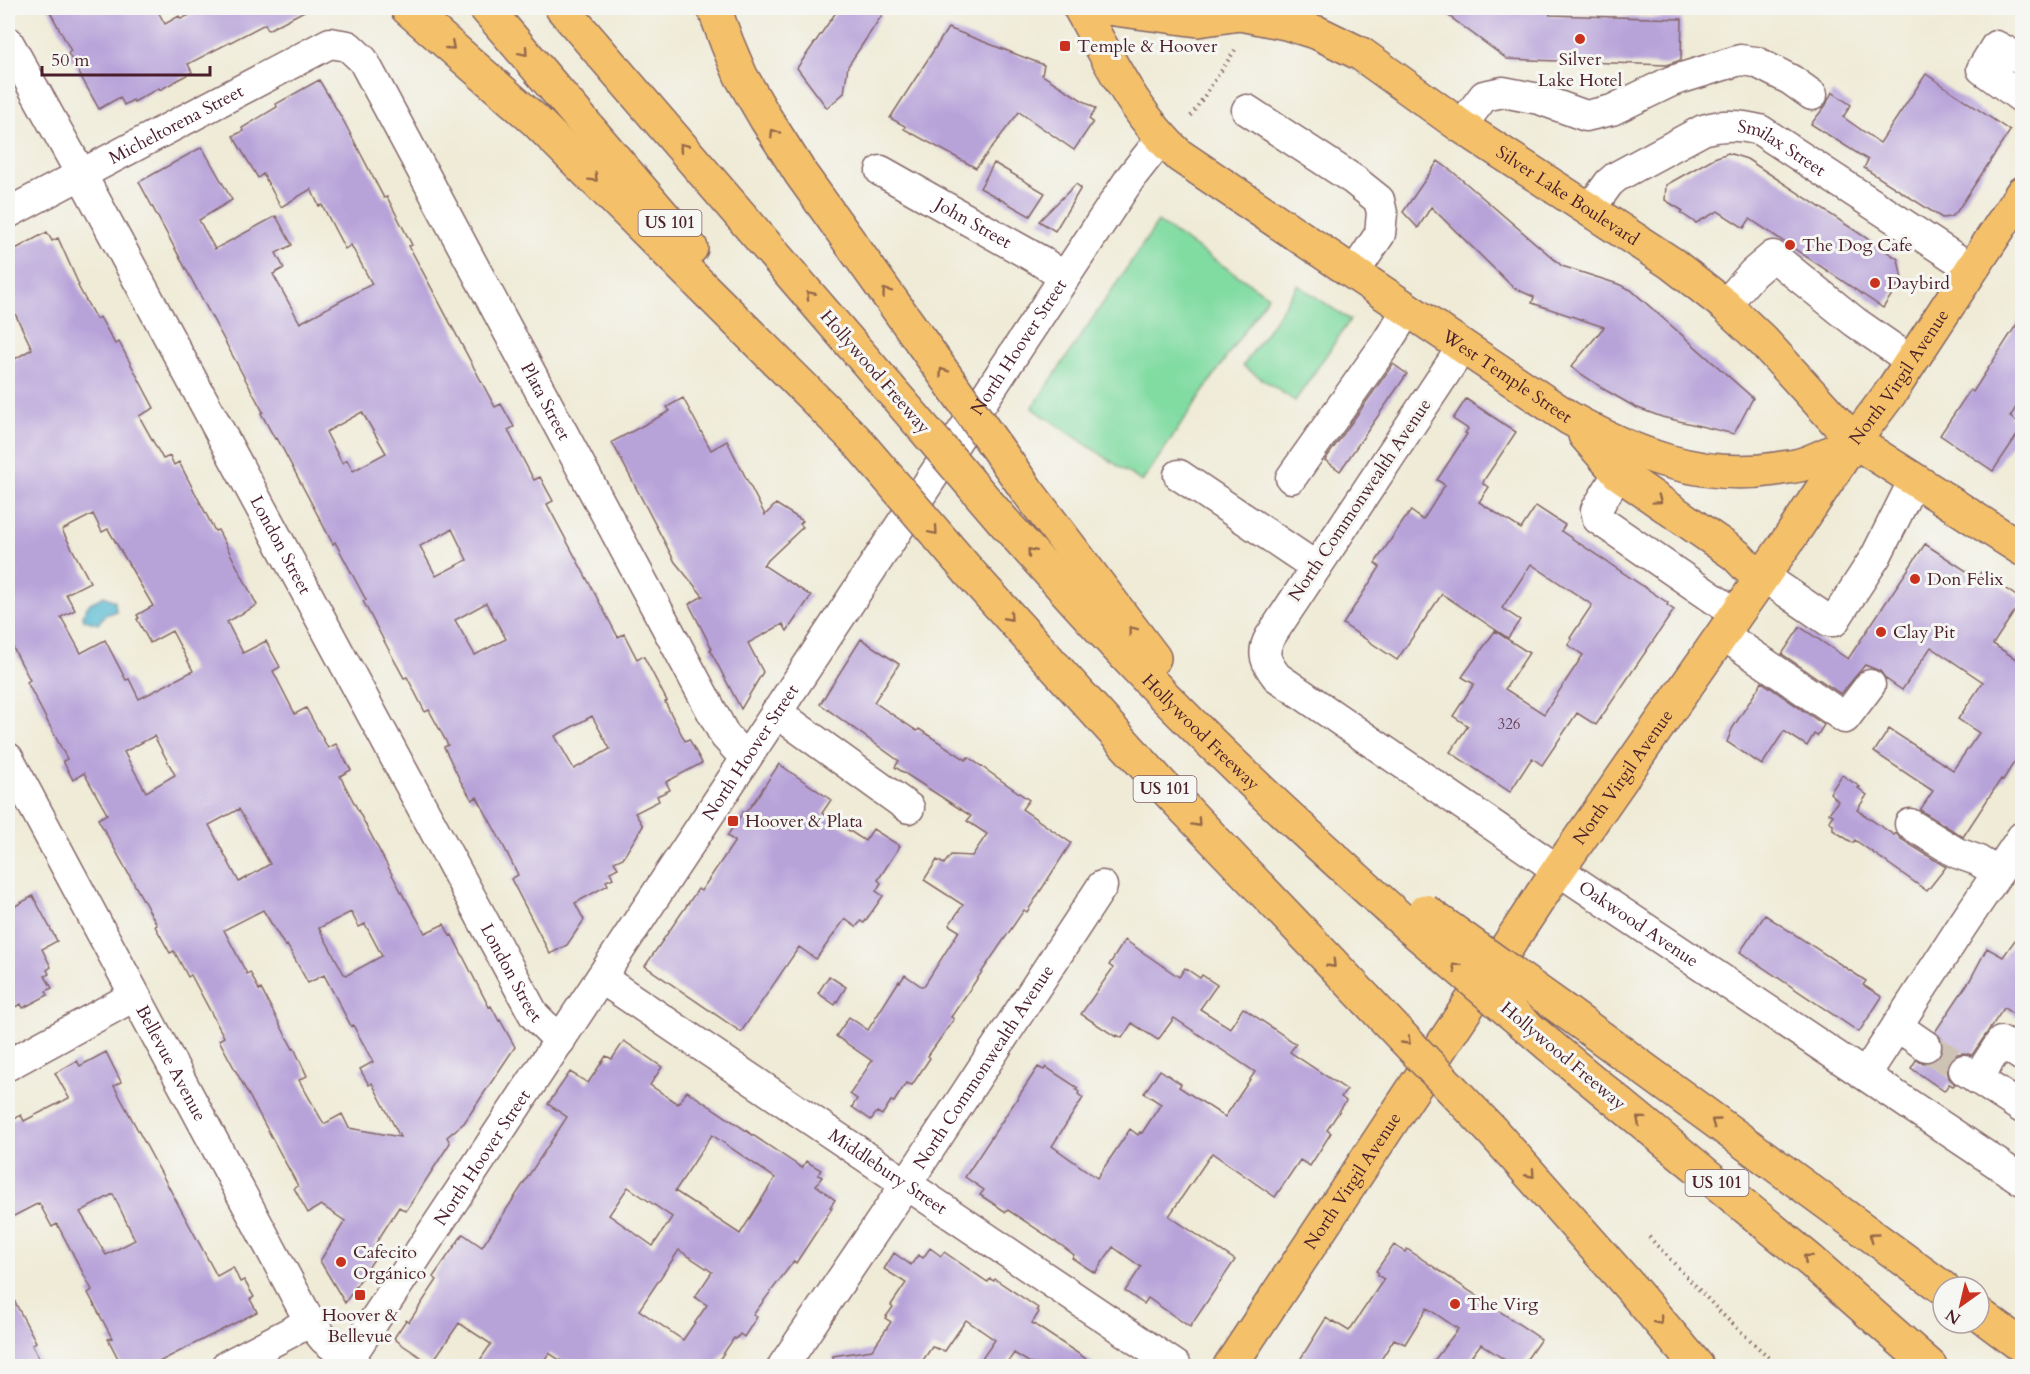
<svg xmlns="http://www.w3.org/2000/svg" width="2030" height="1374" font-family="Cardo,serif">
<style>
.green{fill:#81dca2;stroke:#667e66;stroke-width:1.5}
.water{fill:#51b8d0;stroke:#4e6c7e;stroke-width:1.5}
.building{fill:#b8a3d9;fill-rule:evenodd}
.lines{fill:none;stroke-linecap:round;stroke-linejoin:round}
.minor-tunnel{stroke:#cec2b5;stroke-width:30;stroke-dasharray:30 15;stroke-linecap:butt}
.minor-casing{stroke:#846667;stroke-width:33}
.major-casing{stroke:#846667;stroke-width:36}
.highway-casing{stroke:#846667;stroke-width:36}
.path{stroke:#846667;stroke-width:4;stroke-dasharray:1.5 4.5;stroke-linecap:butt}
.minor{stroke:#fff;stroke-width:30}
.major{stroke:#f4c16b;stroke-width:33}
.highway{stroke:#f4c16b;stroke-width:33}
.highway-bridge-casing{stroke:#846667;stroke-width:36;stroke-linecap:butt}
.highway-bridge{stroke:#f4c16b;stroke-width:33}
.oneway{stroke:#966848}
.poi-dot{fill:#c8321e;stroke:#f6f6f2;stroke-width:2}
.labels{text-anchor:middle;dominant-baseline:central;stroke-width:6;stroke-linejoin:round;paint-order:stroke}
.number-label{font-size:15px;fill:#664056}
.shield{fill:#f6f6f2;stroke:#7e6067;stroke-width:1.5}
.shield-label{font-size:16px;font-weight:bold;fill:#4a1f2b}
.poi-label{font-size:18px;fill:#4a1f2b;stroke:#f6f6f2;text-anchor:start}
.street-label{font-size:18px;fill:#4a1f2b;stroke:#f6f6f2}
</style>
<rect width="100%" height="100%" fill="#f6f6f2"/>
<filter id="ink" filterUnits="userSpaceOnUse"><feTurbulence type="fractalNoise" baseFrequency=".0167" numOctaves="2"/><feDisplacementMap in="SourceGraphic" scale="12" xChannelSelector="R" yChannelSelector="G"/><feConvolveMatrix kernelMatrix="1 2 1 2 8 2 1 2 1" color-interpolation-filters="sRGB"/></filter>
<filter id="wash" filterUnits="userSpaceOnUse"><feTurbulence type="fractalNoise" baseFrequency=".008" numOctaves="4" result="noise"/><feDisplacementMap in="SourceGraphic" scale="24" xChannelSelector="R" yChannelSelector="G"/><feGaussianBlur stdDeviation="1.35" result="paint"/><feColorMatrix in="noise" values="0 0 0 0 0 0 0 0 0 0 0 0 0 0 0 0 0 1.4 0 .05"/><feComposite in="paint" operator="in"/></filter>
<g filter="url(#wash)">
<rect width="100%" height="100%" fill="#efebd7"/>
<path class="green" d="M1158,222L1268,296L1142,482L1032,408Z
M1298,285L1350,320L1295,401L1243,366Z"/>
<path class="water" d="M104,596L115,601L116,611L105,615L98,624L84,620L82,615L90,603Z"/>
<g id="blocks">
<path class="building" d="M48,8H156L165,24L179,16L181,19L204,8H310L268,30L265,24L188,64L192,72L160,90L159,88L134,102L133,100L124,105L120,97L99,109L68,53L71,51Z
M839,8H869L882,15L848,66L844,93L827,108L797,68Z
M1438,8H1532L1550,9V15L1682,19L1681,60L1666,65L1507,59Z
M948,28L1044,65L1042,75L1096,109L1089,119L1093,122L1074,150L1019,112L976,168L904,129L905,126L890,118Z
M1926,74L2010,131L1956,213L1950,217L1942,218L1864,168L1868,160L1811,124L1826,105L1832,92L1851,105L1843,117L1880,143Z
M319,80L342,118L384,198L387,197L412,245L409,246L495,407L501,404L514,427L508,430L516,446L534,480L540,477L553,501L547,504L618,637L624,634L637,659L642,656L644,657L667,701L665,702L685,741L689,739L702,763L666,782L670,790L657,796L659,801L635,813L643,826L623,858L614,862L618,868L610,872L613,878L606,881L608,885L575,903L584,920L567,945L550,954L511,879L518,875L503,845L477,797L472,800L461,782L444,747L448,745L429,710L425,712L407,677L404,678L392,656L363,601L366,600L335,542L333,544L277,438L275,439L261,413L263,412L139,182L202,147L232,200L199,220L215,249L276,216L292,245L276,253L284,268L273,274L300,323L372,284L351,245L345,249L322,205L319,206L311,189L281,207L263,174L258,178L233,136L243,131L242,128L277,107L276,104ZM362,412L386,453L353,471L347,460L342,463L326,432ZM452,529L467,560L436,576L420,546ZM486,603L506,639L475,655L455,620ZM592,716L610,749L574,769L555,736Z
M1728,153L1747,159L1898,259L1902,279L1883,308L1750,219L1744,228L1718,211L1696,223L1681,213L1683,211L1665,200L1666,185L1714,158Z
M1438,161L1453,172L1562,266L1618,284L1631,290L1753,398L1734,434L1662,417L1635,407L1607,391L1571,367L1604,327L1532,303L1534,297L1514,288L1431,207L1418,228L1403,212Z
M994,163L1045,193L1030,216L980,188Z
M1076,184L1081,188L1055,231L1039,221Z
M47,232L52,241L58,238L79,285L78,286L96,319L100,317L115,344L119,342L154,408L139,416L163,459L170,456L174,465L179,462L215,531L218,530L257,605L227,622L243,653L266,641L280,667L273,671L295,714L306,708L328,748L336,744L351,770L340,776L405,899H406L425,933L444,924L450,936L452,935L489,1007L491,1006L499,1021L500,1020L515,1047L464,1123L447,1137L450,1143L406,1211L399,1207L374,1246L380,1250L345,1303L320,1261L345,1221L321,1205L308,1213L294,1188L298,1186L219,1040L224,1037L191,975L188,977L174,951L170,953L155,926L157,925L98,819L107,814L84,773L73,780L63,761L67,759L27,682L30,680L8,638V363L32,349L8,299V253ZM93,514L102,532L108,529L153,606L137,615L139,618L137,619L150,643L172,631L193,671L139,699L129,679L126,680L105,640L81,653L61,617L75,610L66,594L90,582L62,530ZM154,736L175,775L146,792L124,752ZM239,809L270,864L239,882L209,825ZM263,910L285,946L287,945L308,983L324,975L351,1026L353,1025L373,1062L360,1069L369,1085L372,1083L400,1137L349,1128L342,1114L324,1124L299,1080L307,1076L294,1048L293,1049L261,989L259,990L250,972L247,974L224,930ZM351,912L359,927L365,924L382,956L347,975L344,974L319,928Z
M2022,316V398L2010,417L2022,425V428L1993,471L1940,435L1970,390L1973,392Z
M1393,364L1407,374L1340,471L1325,460Z
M683,398L711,450L727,441L765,515L776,504L803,521L800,524L803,527L763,565L811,596L787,631L783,624L748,643L763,672L741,709L710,650L712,649L689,604L703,596L675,562L612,442L670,411L667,407Z
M1466,399L1516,432L1484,480L1483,484L1489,487L1479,502L1521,529L1536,506L1565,525L1561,531L1668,603L1667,605L1674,610L1596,725L1577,713L1542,765L1532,758L1510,792L1450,752L1468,726L1453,716L1474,684L1462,677L1495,631L1529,653L1505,689L1544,714L1583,655L1568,645L1572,639L1570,638L1592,605L1531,564L1502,608L1520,620L1508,638L1442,594L1397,660L1343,624L1380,567L1375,563L1404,520L1411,511L1423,520L1445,485L1437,480L1467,434L1465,433L1468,429L1453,419Z
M1925,544L1977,578L1981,572L2022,600L1993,644L2022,663V750L2003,780L2001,779L1963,837L1920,810L1933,791L1874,752L1889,729L1953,770L1979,733L1958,719L1983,682L1931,647L1902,690L1886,679L1880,671L1865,665L1841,694L1782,654L1800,627L1848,659Z
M861,639L899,664L874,702L917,731L919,729L966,760L968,757L1029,800L1022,809L1071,843L1027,912L1024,910L951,1017L954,1019L928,1056L930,1058L912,1085L906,1083L894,1102L891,1101L882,1115L877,1112L871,1120L852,1107L857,1099L850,1094L872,1061L836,1036L849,1017L868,1030L899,981L900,982L905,975L921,986H924L959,931L949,925L963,905L924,880L937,860L944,864L951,855L972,856L987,834L967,821L971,816L895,767L899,761L820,704Z
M1762,682L1824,725L1817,736L1814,734L1807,746L1784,731L1762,765L1727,742L1732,729Z
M779,764L831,800L822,813L865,841L873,829L900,846L878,880L881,883L876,891L883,896L864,923L861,921L856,927L845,919L816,959L799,947L741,1032L645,966L698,889L701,891L735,841L727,836L743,812L745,813L753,803Z
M1842,775L1860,787L1858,788L1867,795L1857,810L1894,835L1896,833L1901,839L1946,867L1927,891L1855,840L1853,843L1833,830V824L1829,821L1833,815L1829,813L1838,801L1830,793Z
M33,896L57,941L42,949L51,967L47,970L49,974L45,976L52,988L46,991L48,995L23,1008L21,1004L15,1007L8,993V910Z
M1765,915L1866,981L1863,985L1882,997L1859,1032L1740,952Z
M2022,930V1020L2004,1008L1972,1055L1964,1053L1957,1054L1950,1060L1947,1070L1949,1078L1955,1084L1953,1086L1949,1084L1944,1091L1911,1068L1916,1060L1924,1063L1933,1062L1940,1055L1943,1048L1942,1039L1935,1032L1970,980L1987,948L2003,957Z
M1125,940L1179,977L1185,968L1200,978L1202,975L1217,985L1200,1009L1230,1028L1243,1008L1296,1044L1290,1052L1347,1090L1341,1097L1346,1101L1327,1130L1331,1133L1310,1166L1300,1160L1275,1197L1212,1153L1169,1216L1235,1260L1190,1327L1148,1298L1144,1304L1125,1291L1141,1267L1113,1247L1095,1273L1072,1258L1074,1255L1061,1245L1008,1210L1006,1212L980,1195L984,1190L965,1177L1038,1067L1044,1070L1046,1067L1078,1088L1076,1090L1079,1092L1078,1094L1083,1098L1052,1146L1097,1178L1130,1129L1138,1135L1140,1132L1142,1133L1161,1104L1144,1093L1160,1070L1181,1084L1179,1087L1225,1117L1255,1072L1174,1018L1158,1040L1132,1023L1122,1038L1117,1035L1116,1037L1081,1014L1113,968L1109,965Z
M829,976L846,987L835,1005L818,993Z
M624,1041L662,1067L650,1085L678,1104L687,1091L802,1168L806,1161L821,1170L818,1175L822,1177L816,1185L835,1200L830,1207L832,1208L796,1263L794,1261L753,1315L757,1317L744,1337L740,1334L736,1339L734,1338L715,1366H569L549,1353L540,1366H476L491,1344L459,1323L431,1364L401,1344L394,1338L406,1320L409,1322L437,1280L433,1277L463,1234L482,1247L567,1117L548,1104L570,1072L588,1083L606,1056L612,1059ZM712,1135L775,1178L740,1234L675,1191ZM628,1187L672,1217L653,1246L609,1215ZM679,1250L712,1272L695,1297L707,1305L683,1340L639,1310Z
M106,1052L121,1082L114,1086L217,1276L233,1267L240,1282L244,1280L254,1297L250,1299L257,1312L151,1366H122L108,1339L112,1338L88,1293L92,1290L57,1224L52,1227L39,1203L8,1219V1122L21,1115L24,1121L69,1098L55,1073L77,1061L80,1066ZM113,1194L135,1240L106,1255L80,1212Z
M1394,1245L1405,1252L1407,1249L1541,1339L1522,1366H1514L1481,1344L1464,1366H1430L1458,1329L1427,1308L1405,1344L1394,1339L1377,1366H1296L1326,1318L1332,1322L1333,1321L1349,1331L1384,1279L1377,1275L1379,1273L1376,1271Z
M930,1248L941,1256L944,1252L986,1281L988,1282L990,1279L994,1281L995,1279L1038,1308L1037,1310L1039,1312L1032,1323L1097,1366H1035L1014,1353L1005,1366H977L995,1340L966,1320L945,1351L932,1347L919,1366H833V1356L872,1350L891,1322L885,1318L893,1307L891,1305L906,1283L884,1269L894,1253L911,1265L918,1255L923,1258Z
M8,1289L36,1342L32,1345L43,1366H8Z"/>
</g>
</g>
<g filter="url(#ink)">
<use href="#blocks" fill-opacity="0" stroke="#846667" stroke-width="1.5"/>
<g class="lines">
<path class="minor-tunnel" d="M1926,1046L1964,1070"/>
<defs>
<g id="minor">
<path id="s1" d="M8,42L81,174L534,1015L560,1041"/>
<path d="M2022,60L1996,46L1982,69L2022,98"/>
<path d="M1247,110L1354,180L1379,200L1382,213L1380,234L1354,273"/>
<path d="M1461,126L1484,96L1503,92L1539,99L1586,116L1612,110L1672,81L1740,60L1756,62L1791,80L1812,95"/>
<path id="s2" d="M881,171L1039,260L1064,277"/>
<path id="s3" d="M1590,209L1609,183L1616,177L1703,130C1723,124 1740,125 1760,130L1972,269"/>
<path id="s4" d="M8,213L330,43L348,46L363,60L725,736L745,758"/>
<path d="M1725,305L1753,273L1773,256L1855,322L1911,361"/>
<path id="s5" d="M1463,346L1270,637C1261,653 1266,663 1277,677L1558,870L2022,1180"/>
<path d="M1630,454L1596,510L1598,519L1736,614"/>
<path d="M1179,475L1316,567"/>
<path d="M1291,478L1385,345L1408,309"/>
<path d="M1763,576L1829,621H1834L1876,556L1914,480"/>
<path d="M1722,634L1845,718L1870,685"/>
<path d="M776,712L909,808"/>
<path id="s6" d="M8,758L310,1322L324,1339L349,1359"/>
<path d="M1910,824L1957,853L1977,860L1998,873"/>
<path id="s7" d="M601,978L1176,1366"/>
<path d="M1897,1026L1926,1046"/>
<path d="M8,1065L134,996"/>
<path d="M1964,1070L2022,1108"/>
<path d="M1866,1074L1962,926L2022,837"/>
<path d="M1977,1079L2001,1042L2022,1056"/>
<path d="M226,1366L310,1322"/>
<path id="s8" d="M344,1366L1131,177L1161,139"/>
<path id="s9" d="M783,1366L919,1165L1102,886"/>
</g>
<g id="major">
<path id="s10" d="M1080,8C1109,59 1135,116 1180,156L1569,418C1633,454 1702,481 1776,469C1785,467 1795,467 1803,464C1821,458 1838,449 1854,441"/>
<path d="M1106,8L1198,20L1240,14"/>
<path id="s11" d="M1226,8L1240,14L1286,23L1318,33L1361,54L1461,126L1671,263L1725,305L1763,341L1854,441L2022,549"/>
<path d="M1585,435L1618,473L1736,555L1760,580"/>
<path id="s12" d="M1230,1366L1558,870L1793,533L1854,441L1891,392L2022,193"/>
</g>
<g id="highway">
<path d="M407,8L536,121L855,439"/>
<path d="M486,8L691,248"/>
<path d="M562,8L889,388"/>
<path d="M714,8L727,43L741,76L766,119L801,174L920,340"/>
<path d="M1026,489L1154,658"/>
<path id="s13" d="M1004,522C1047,570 1090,619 1135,666C1223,758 1317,844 1412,929"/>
<path d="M970,573L1162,785L1366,999"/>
<path d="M1569,1014L1943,1288"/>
<path d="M1549,1045L1811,1261L1930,1366"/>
<path d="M1492,1131L1631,1288L1697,1366"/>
<path d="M1979,1314L2022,1346"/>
</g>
</defs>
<use href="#minor" class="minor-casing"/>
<use href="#major" class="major-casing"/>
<use href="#highway" class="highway-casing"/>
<path class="path" d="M1191,116L1235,50
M1649,1237L1723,1315L1778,1366"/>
<use href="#minor" class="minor"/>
<use href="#major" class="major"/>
<use href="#highway" class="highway"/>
<defs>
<path id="highway-bridge" d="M920,340L1026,489
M889,388L1004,522
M855,439L970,573
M1425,911L1569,1014
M1412,929L1549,1045
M1366,999L1492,1131"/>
</defs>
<use href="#highway-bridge" class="highway-bridge-casing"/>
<use href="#highway-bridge" class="highway-bridge"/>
</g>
<defs><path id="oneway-chevron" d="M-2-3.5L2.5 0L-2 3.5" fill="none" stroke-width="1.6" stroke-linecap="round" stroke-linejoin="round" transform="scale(1.5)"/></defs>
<g class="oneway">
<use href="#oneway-chevron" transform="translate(451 46) rotate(41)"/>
<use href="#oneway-chevron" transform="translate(524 52) rotate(49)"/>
<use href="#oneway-chevron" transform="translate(774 133) rotate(-123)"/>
<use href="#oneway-chevron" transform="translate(683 147) rotate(-131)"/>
<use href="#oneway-chevron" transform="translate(594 178) rotate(45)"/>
<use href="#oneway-chevron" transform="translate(886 292) rotate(-126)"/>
<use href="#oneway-chevron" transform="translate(810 295) rotate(-131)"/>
<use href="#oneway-chevron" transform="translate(943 372) rotate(-125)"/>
<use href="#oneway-chevron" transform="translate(1658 500) rotate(34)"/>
<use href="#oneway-chevron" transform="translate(934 531) rotate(49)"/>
<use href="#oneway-chevron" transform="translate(1031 552) rotate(-131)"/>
<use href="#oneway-chevron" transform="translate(1009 617) rotate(48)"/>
<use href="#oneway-chevron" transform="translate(1132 630) rotate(-128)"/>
<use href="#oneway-chevron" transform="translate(1197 823) rotate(47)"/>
<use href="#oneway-chevron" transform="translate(1332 964) rotate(46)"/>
<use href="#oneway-chevron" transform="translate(1456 967) rotate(-140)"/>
<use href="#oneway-chevron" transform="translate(1407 1041) rotate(46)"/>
<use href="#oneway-chevron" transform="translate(1640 1120) rotate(-140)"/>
<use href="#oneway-chevron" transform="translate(1715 1122) rotate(-144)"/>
<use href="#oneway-chevron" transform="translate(1531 1174) rotate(48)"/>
<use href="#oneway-chevron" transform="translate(1873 1237) rotate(-144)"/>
<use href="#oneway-chevron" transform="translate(1807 1258) rotate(-140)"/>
<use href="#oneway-chevron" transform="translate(1659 1321) rotate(50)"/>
</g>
</g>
<g class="poi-dot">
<circle cx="1580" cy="39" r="6"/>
<rect x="1059" y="40" width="12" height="12" rx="3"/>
<circle cx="1790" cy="245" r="6"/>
<circle cx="1875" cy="283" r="6"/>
<circle cx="1915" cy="579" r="6"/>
<circle cx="1881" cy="632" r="6"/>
<rect x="727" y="815" width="12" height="12" rx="3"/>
<circle cx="341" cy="1262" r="6"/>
<rect x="354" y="1289" width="12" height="12" rx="3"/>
<circle cx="1455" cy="1304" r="6"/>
</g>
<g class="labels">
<g class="number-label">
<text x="1509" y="724">326</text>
</g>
<g class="shield">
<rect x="638.5" y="210" width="63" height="26" rx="4.5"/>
<rect x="1133.5" y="776" width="63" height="26" rx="4.5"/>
<rect x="1685.5" y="1170" width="63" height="26" rx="4.5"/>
</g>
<g class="shield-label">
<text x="670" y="223">US 101</text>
<text x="1165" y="789">US 101</text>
<text x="1717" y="1183">US 101</text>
</g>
<g class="poi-label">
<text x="1077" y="46">Temple &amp; Hoover</text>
<text x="1580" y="59" text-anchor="middle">Silver<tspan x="1580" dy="21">Lake Hotel</tspan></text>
<text x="1802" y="245">The Dog Cafe</text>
<text x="1887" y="283">Daybird</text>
<text x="1927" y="579">Don Felix</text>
<text x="1893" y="632">Clay Pit</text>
<text x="745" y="821">Hoover &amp; Plata</text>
<text x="353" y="1252">Cafecito<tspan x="353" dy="21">Orgánico</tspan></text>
<text x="1467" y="1304">The Virg</text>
<text x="360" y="1315" text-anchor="middle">Hoover &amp;<tspan x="360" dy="21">Bellevue</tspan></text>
</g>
<g class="street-label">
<text stroke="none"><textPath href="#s4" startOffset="190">Micheltorena Street</textPath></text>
<text stroke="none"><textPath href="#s3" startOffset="225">Smilax Street</textPath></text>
<text stroke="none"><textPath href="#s11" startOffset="394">Silver Lake Boulevard</textPath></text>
<text stroke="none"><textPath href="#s2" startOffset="106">John Street</textPath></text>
<text stroke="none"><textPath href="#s8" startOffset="1222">North Hoover Street</textPath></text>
<text transform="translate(875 372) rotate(49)">Hollywood Freeway</text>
<text stroke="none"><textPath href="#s10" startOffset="574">West Temple Street</textPath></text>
<text stroke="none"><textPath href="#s12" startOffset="1194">North Virgil Avenue</textPath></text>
<text stroke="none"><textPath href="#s4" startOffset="790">Plata Street</textPath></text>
<text transform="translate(1360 500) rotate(-56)">North Commonwealth Avenue</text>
<text stroke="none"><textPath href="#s1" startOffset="572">London Street</textPath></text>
<text stroke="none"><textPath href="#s13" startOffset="288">Hollywood Freeway</textPath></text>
<text stroke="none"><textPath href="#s8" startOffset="736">North Hoover Street</textPath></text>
<text stroke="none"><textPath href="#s12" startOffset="708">North Virgil Avenue</textPath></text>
<text stroke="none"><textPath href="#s5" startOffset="831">Oakwood Avenue</textPath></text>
<text stroke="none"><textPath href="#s1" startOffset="1058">London Street</textPath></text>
<text transform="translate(1563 1056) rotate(40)">Hollywood Freeway</text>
<text stroke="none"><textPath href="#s6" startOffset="346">Bellevue Avenue</textPath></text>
<text stroke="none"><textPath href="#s9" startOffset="360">North Commonwealth Avenue</textPath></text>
<text stroke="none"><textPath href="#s8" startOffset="250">North Hoover Street</textPath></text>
<text stroke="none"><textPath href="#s7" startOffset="346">Middlebury Street</textPath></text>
<text stroke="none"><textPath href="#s12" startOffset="222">North Virgil Avenue</textPath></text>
</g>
</g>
<rect width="2030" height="1374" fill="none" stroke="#f6f6f2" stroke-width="30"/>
<g transform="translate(1961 1305) rotate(214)"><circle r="28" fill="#f6f6f2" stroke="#b1a0a2" stroke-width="1.5"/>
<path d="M0-4.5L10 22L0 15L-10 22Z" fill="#c8321e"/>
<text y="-9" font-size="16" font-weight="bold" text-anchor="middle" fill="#4a1f2b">N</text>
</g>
<path d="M42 66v9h168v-9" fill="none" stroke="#4a1f2b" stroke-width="3"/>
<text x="51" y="66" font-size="18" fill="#4a1f2b" stroke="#f6f6f2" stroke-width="4.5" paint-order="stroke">50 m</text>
</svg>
